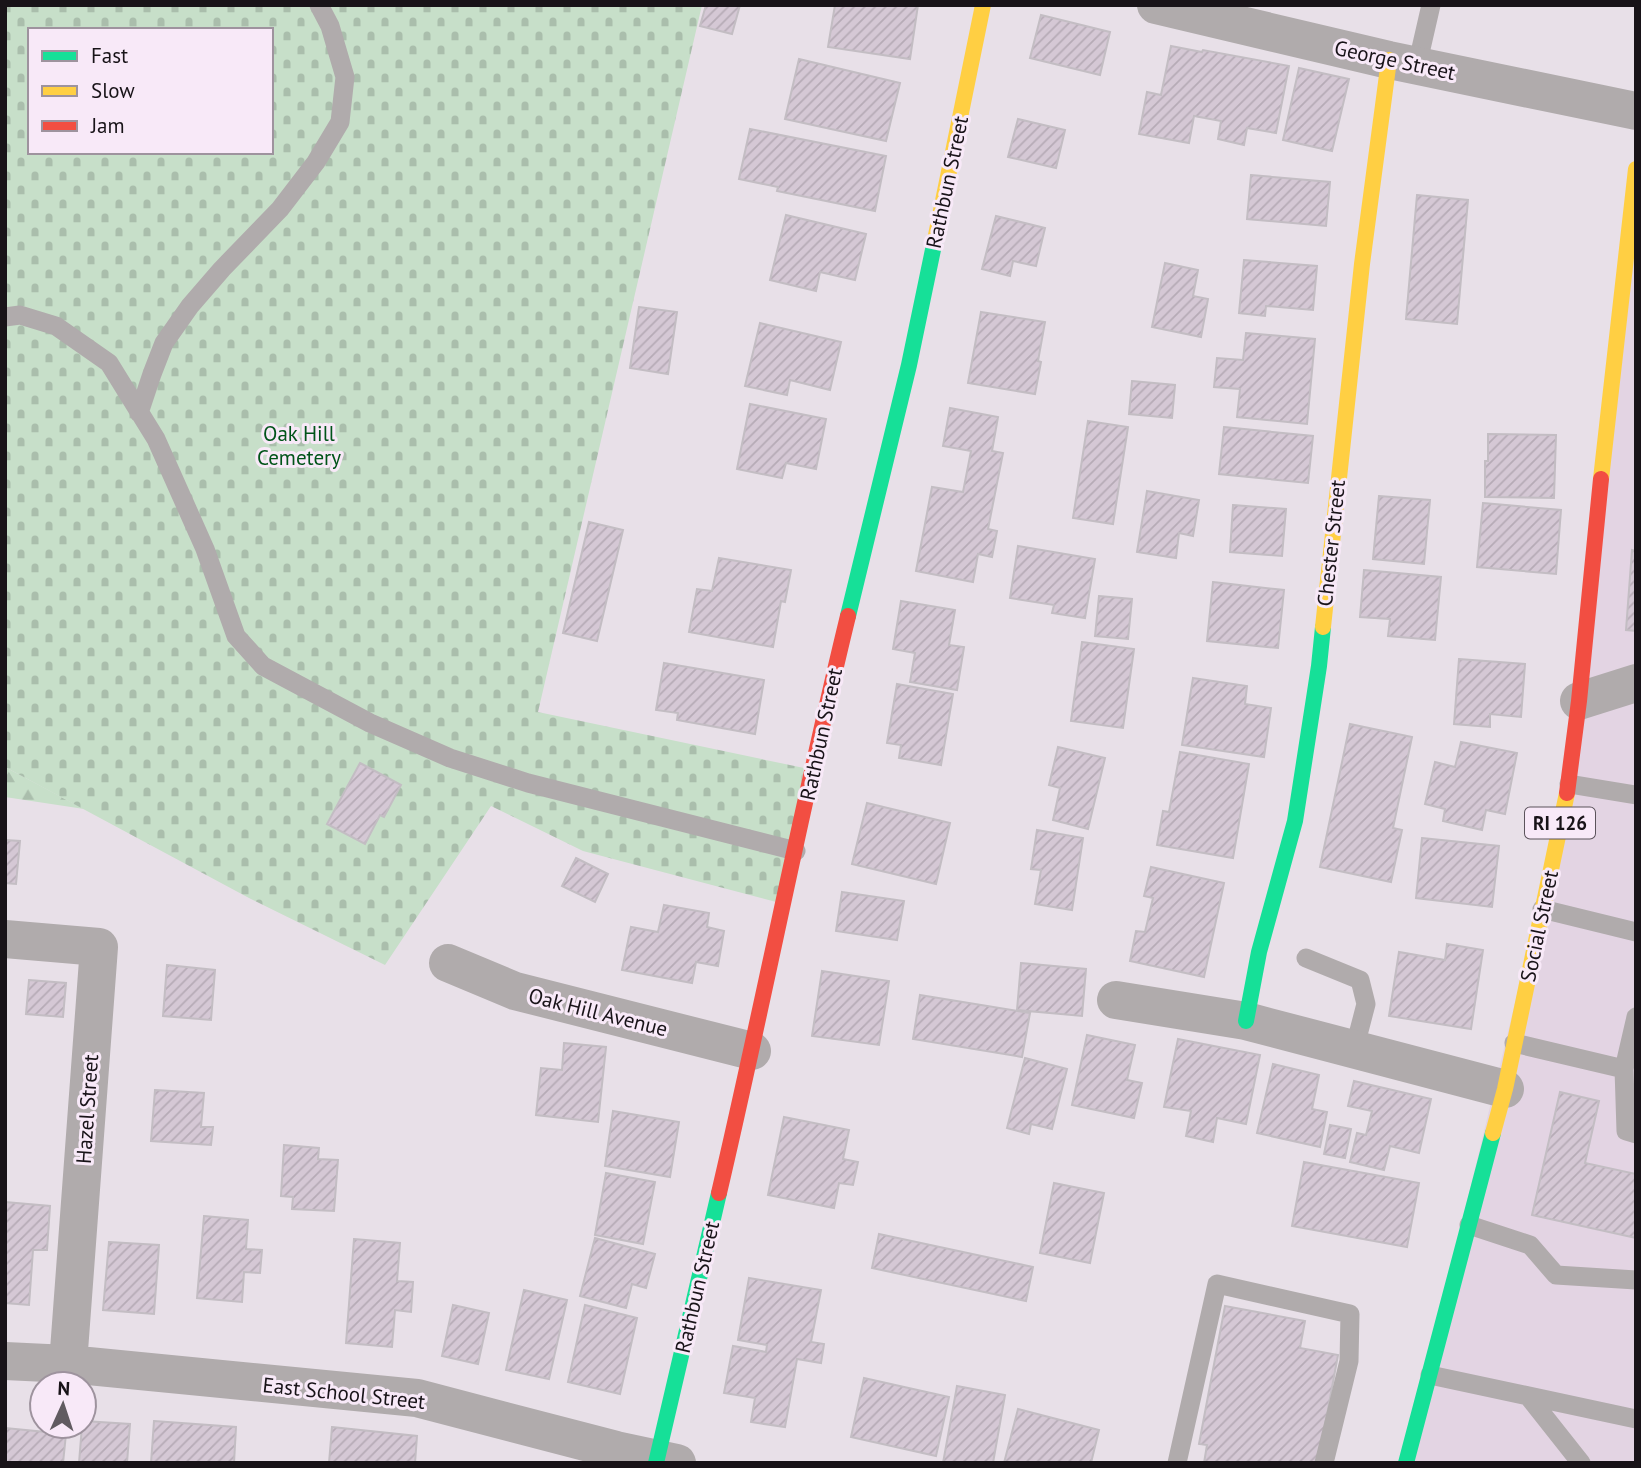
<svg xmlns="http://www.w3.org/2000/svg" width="1641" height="1468" font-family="'PT Sans',sans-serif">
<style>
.built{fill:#e3d4e3}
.forest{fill:url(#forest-firs)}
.cemetery{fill:url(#cemetery-stones);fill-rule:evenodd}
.building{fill:url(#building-hatch);stroke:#c3bdc3;stroke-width:2}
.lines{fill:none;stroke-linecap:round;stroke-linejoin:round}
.lane{stroke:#b0abac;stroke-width:19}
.street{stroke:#b0abac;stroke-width:38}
.fast{stroke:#16e098;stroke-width:16}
.slow{stroke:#ffcf43;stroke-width:16}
.jam{stroke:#f24e42;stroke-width:16}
.labels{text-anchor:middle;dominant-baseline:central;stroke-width:6;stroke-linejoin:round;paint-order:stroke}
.shield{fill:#f8e9f8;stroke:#5b535b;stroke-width:2}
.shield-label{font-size:19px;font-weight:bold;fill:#181318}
.street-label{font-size:21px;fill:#181318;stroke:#f8e9f8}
.park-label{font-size:21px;fill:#005419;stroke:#f8e9f8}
</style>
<defs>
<pattern id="forest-firs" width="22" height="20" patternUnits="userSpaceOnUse" patternTransform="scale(1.75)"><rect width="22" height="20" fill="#c7dfc9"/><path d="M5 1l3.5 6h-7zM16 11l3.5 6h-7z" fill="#aabeac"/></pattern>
<pattern id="cemetery-stones" width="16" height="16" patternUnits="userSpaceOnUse" patternTransform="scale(1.75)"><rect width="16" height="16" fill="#c7dfc9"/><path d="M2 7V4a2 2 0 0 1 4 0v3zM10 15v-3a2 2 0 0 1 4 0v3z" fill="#aabeac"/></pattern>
<pattern id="building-hatch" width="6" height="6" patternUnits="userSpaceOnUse" patternTransform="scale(1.75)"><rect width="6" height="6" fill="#d5c8d5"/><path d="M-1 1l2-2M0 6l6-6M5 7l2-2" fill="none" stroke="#b6abb6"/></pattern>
</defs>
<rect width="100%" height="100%" fill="#e8e0e8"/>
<path class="built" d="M1636,164V1463H1404L1562,808Z"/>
<path class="forest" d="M5,767L84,809L5,797Z"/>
<path class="cemetery" d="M5,5H702L538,712L804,768L780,903L583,851L491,806L385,965L249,898L5,767ZM30,30H271V152H30Z"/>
<path class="building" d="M706,5H740L732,34L700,26Z
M835,5H918L910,59L828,47Z
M1041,15L1110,32L1100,75L1030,58Z
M1171,46L1202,52L1203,50L1289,66L1276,133L1247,128L1244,145L1218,139L1221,121L1194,116L1189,143L1139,134L1147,92L1161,95Z
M799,59L900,83L886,141L785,119Z
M1299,68L1349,79L1332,151L1283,140Z
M1018,119L1065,130L1056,168L1008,157Z
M750,129L886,156L875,211L777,191L778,187L739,179Z
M1251,175L1330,182L1326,226L1247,219Z
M1417,195L1468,200L1457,324L1406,319Z
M786,215L866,234L855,280L820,272L816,291L770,280Z
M996,216L1045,228L1036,266L1013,261L1010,276L982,269Z
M1244,260L1317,266L1313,310L1266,306L1265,316L1239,313Z
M1165,263L1198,270L1193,296L1208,299L1201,337L1152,327Z
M639,307L677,312L668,374L630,368Z
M981,312L1045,322L1038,361L1041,362L1035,394L968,383Z
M760,323L841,342L830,390L790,380L787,395L745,386Z
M1246,333L1315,339L1307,424L1237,417L1240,389L1214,387L1217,358L1243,360Z
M1132,381L1175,385L1172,418L1129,414Z
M750,404L826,419L816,469L786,463L782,478L737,469Z
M950,408L998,417L992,451L1003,453L988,529L997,531L992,557L978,554L973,582L916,571L932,487L963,492L971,451L943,446Z
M1088,421L1128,427L1113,524L1073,518Z
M1224,427L1313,436L1308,483L1219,474Z
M1488,434L1556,435L1554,498L1485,497V461H1488Z
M1147,491L1199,500L1193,536L1179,533L1176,558L1137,552Z
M1379,496L1430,500L1424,564L1373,559Z
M1483,503L1561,510L1556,574L1477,567Z
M1233,505L1286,509L1282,556L1230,552Z
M589,522L623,530L597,641L563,633Z
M1018,546L1095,559L1085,618L1052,613L1054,605L1010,598Z
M1632,550L1636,551V631L1626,630Z
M719,558L791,570L785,602L781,601L773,647L689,632L697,589L712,591Z
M1364,570L1441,577L1435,640L1388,636L1390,619L1360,617Z
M1213,582L1284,590L1278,648L1207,641Z
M1099,596L1132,599L1128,639L1095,636Z
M901,601L955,610L949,645L964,647L957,690L910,682L915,653L893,649Z
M1082,642L1134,649L1123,728L1071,721Z
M1459,659L1525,664L1521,717L1490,714V727L1454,724Z
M664,663L764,680L755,734L677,720L678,713L656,710Z
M1193,678L1247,686L1245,704L1271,708L1264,757L1182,745Z
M897,684L953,694L941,765L899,758L901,745L887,743Z
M1350,724L1412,737L1393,828L1402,830L1391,882L1320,867Z
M1461,742L1517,753L1505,814L1486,810L1482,830L1443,821L1445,809L1425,804L1435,762L1455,767Z
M1058,747L1105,758L1088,829L1053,820L1060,788L1049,785Z
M1180,752L1249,764L1233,858L1157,845L1163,811L1169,812Z
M360,763L401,785L384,817L380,815L365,844L327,824Z
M867,803L950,823L936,884L852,864Z
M1037,830L1083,838L1072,910L1035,904L1041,870L1031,869Z
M1422,838L1499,846L1492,907L1416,898Z
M5,840L20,841L16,884L5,883Z
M576,858L608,874L595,902L562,886Z
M1151,867L1224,883L1204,977L1130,961L1136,931L1145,932L1153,898L1144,896Z
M842,892L904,901L897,940L836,931Z
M664,905L709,913L707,927L724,931L718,966L696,962L692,983L622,970L631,927L658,932Z
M1447,944L1483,950L1471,1029L1389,1016L1399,952L1445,960Z
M1021,963L1086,969L1082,1016L1017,1010Z
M167,965L215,970L211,1020L163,1016Z
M822,971L889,981L879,1045L812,1036Z
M29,980L66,983L63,1017L26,1014Z
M920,995L1030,1013L1022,1057L913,1039Z
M1087,1035L1135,1045L1127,1080L1142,1083L1134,1118L1072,1105Z
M1178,1039L1260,1055L1246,1124L1217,1118L1213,1142L1186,1136L1191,1111L1164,1107Z
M564,1043L606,1047L598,1122L536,1115L541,1068L562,1070Z
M1025,1058L1067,1069L1052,1129L1031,1124L1029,1134L1007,1128Z
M1273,1064L1319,1075L1312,1109L1327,1112L1320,1147L1257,1133Z
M1354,1081L1431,1099L1419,1153L1390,1146L1384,1170L1350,1162L1357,1133L1366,1135L1372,1111L1348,1106Z
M155,1090L204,1093L201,1127H213L211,1145L151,1141Z
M1560,1092L1599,1101L1585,1163L1636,1174V1238L1532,1215Z
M613,1111L679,1122L670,1177L605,1166Z
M784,1117L849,1130L843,1159L858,1162L853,1185L839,1183L834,1208L768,1195Z
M1330,1125L1351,1129L1345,1158L1324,1154Z
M284,1145L319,1148L318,1159L338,1160L334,1211L292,1209L293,1197L281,1196Z
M1304,1162L1419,1183L1407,1247L1292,1226Z
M606,1173L655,1182L643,1244L595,1235Z
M1054,1183L1104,1193L1090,1263L1040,1253Z
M5,1202L50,1206L47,1250H33L29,1305L5,1303Z
M204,1216L248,1220L246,1249L262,1250L260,1273L244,1272L242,1302L197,1298Z
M879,1234L1033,1267L1026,1301L872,1268Z
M595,1238L655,1254L646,1288L632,1284L626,1308L580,1296Z
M354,1239L400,1243L397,1281L413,1282L411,1312L395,1310L392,1347L346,1343Z
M109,1242L159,1245L154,1314L103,1310Z
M749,1278L821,1290L811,1342L824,1344L821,1363L797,1359L785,1427L751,1422L755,1398L724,1393L733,1346L766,1352L767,1345L738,1340Z
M524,1290L567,1300L549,1379L506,1370Z
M453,1305L489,1313L478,1364L442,1356Z
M585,1305L637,1318L620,1394L568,1382Z
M1225,1306L1305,1321L1300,1348L1338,1355L1318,1463H1204L1207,1445L1199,1444Z
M864,1378L949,1397L936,1456L851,1437Z
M957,1386L1005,1395L993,1463H943Z
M1018,1409L1099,1430L1091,1463H1004Z
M84,1421L130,1424L127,1463H79L82,1426H84Z
M154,1421L236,1427L234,1463H151Z
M332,1427L417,1436L415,1463H329Z
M5,1428L66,1434L63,1463H5Z"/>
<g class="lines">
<path class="lane" d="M1417,66L1431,5
M5,317L20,315L56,326L109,363L156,439L205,549L236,636L263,666L370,723L450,758L528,783L796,851
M139,413L152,374L164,343L190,306L222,269L280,209L316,162L340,122L345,77L330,26L319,5
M1569,784L1636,795
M1542,909L1636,932
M1306,958L1360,980L1366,1004L1354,1050
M1636,1017L1624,1069L1626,1131L1636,1134
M1514,1043L1624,1069
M1469,1225L1530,1245L1556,1275L1636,1280
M1430,1375L1636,1419
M1528,1396L1581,1463
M1177,1463L1217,1284L1350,1314L1349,1361L1324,1463"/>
<path class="street" d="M1156,5L1389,60L1636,111
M1579,701L1636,683
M5,939L99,947L68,1364
M448,963L515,991L752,1051
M1116,1000L1246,1021L1505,1089
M5,1361L68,1364L417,1398L616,1450L677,1463"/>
<path class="fast" d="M848,616L909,365L935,240
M1246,1021L1259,952L1295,821L1319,666L1323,627
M656,1463L719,1193
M1406,1463L1493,1133"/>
<path class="slow" d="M935,240L983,5
M1601,479L1636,169
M1323,627L1362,264L1389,60
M1493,1133L1505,1089L1567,793"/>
<path class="jam" d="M1567,793L1579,701L1601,479
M719,1193C764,1001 801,808 848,616"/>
</g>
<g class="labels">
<rect class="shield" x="1525" y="807.5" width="70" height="31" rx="5"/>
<g class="shield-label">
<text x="1560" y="823">RI 126</text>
</g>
<g class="street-label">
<text transform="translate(1395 60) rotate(12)">George Street</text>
<text transform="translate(947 182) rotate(-78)">Rathbun Street</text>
<text transform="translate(1331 543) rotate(-84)">Chester Street</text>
<text transform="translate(821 734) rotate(-78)">Rathbun Street</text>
<text transform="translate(1539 926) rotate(-78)">Social Street</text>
<text transform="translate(598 1012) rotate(14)">Oak Hill Avenue</text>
<text transform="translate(87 1109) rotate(-86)">Hazel Street</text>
<text transform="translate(697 1287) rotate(-77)">Rathbun Street</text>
<text transform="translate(344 1393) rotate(6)">East School Street</text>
</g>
<g class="park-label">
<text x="299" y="433">Oak Hill<tspan x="299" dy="24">Cemetery</tspan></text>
</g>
</g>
<rect width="1641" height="1468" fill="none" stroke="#181318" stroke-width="14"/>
<rect x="28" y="28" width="245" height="126" fill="#f8e9f8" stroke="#9e939e" stroke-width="2"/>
<rect x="42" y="51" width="35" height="10" fill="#16e098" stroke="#9e939e" stroke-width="2"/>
<text x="91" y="63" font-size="21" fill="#181318">Fast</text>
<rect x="42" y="86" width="35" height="10" fill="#ffcf43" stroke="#9e939e" stroke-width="2"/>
<text x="91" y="98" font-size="21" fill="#181318">Slow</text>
<rect x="42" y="121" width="35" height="10" fill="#f24e42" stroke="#9e939e" stroke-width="2"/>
<text x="91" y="133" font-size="21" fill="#181318">Jam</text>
<g transform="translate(63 1405) rotate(3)"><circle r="33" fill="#f8e9f8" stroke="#9e939e" stroke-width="2"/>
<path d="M0-5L12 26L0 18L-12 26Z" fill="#615b61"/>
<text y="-10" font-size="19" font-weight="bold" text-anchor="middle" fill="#181318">N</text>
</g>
</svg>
